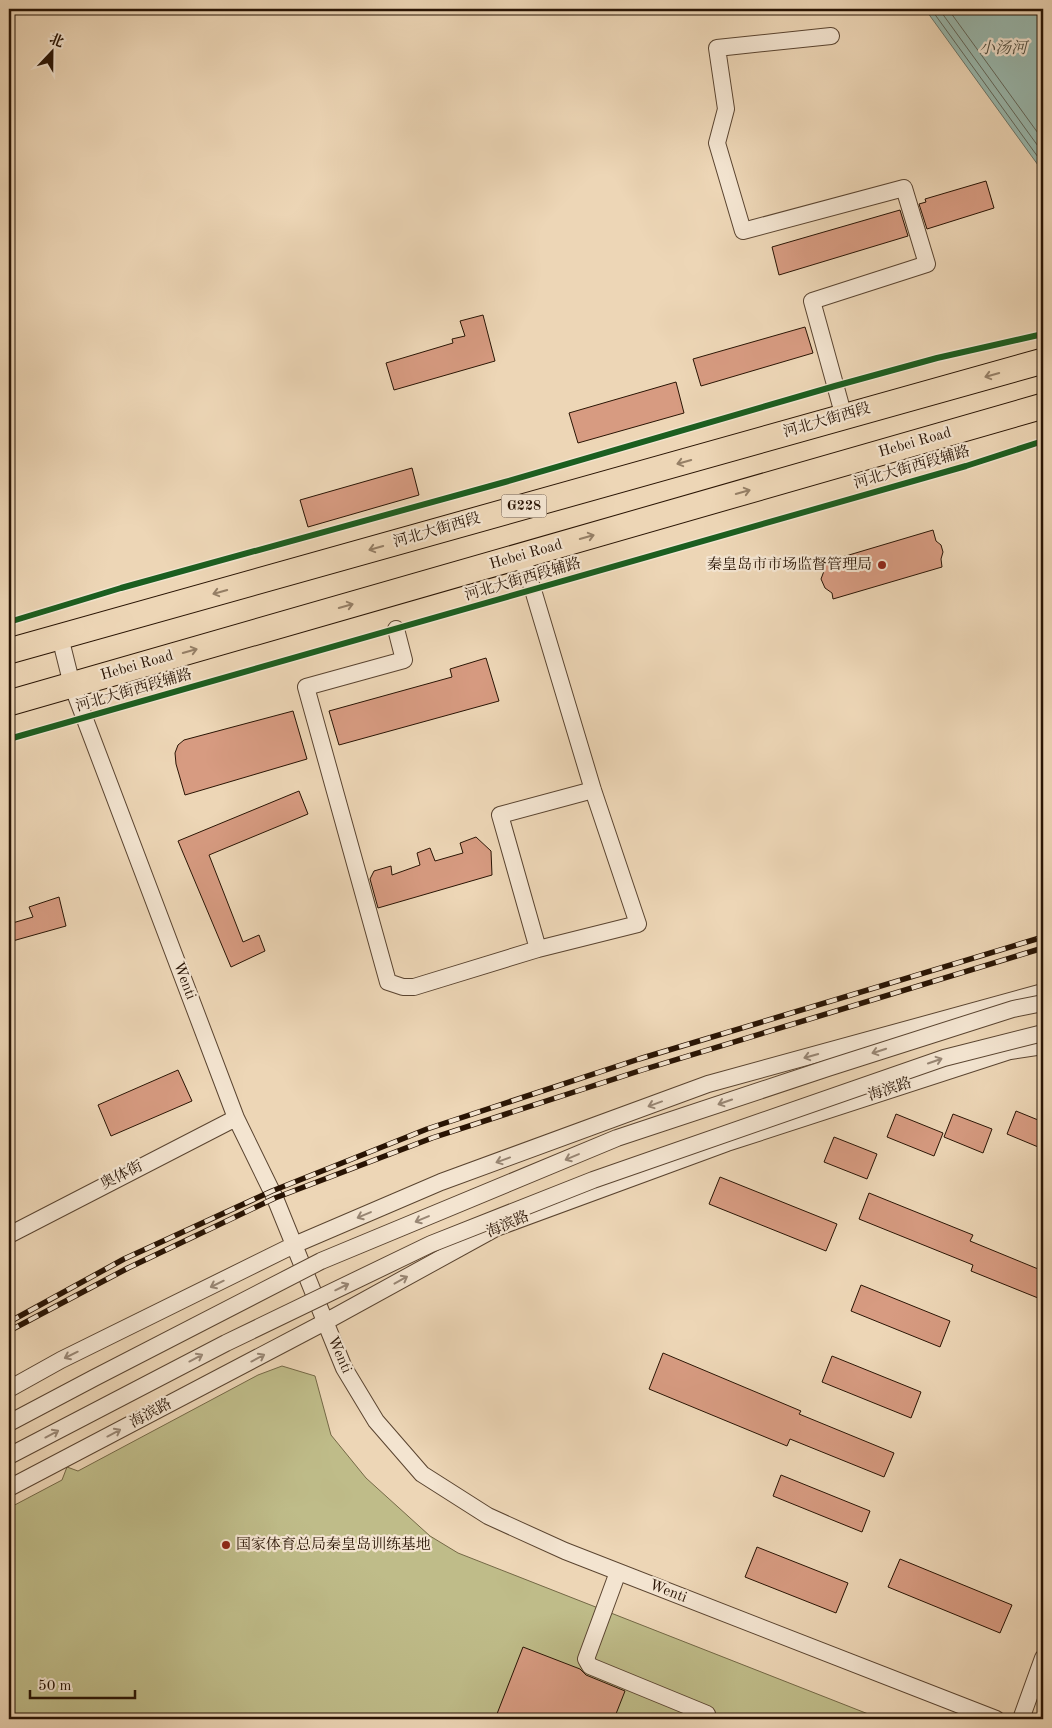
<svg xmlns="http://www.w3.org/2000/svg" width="1052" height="1728" font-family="'Old Standard TT','Noto Serif SC',serif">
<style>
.green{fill:#bfbc89;stroke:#746846}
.water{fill:#99b9af;stroke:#6c776b}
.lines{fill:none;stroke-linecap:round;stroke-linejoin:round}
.shore{stroke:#61665a;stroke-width:1}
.building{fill:#d79b81;stroke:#291404}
.minor-casing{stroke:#5a4430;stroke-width:18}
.highway-casing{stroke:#291404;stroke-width:27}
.minor{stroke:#f3e4d0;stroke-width:16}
.highway{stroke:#edd6b6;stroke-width:25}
.rail-casing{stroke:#291404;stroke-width:5.5}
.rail{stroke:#f3e4d0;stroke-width:4;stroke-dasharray:11;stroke-linecap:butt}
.minor-bridge-casing{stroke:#5a4430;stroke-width:18;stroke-linecap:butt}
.minor-bridge{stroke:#f3e4d0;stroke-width:16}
.cycleway-casing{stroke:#f3e4d0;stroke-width:9}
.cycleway{stroke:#1b5e20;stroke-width:6}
.oneway{stroke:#957f66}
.oneway2{stroke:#988674}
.poi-dot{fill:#8f2418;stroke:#f3e4d0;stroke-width:2}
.labels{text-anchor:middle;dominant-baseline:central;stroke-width:4.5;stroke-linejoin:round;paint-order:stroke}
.shield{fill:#f3e4d0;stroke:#665241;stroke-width:1}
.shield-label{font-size:14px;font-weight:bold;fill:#291404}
.street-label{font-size:15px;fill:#291404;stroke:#f3e4d0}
.poi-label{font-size:15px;fill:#291404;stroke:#f3e4d0;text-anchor:end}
.water-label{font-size:16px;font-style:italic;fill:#504e40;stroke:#f3e4d0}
</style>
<rect width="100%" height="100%" fill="#edd6b6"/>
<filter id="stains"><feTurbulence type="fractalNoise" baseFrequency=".004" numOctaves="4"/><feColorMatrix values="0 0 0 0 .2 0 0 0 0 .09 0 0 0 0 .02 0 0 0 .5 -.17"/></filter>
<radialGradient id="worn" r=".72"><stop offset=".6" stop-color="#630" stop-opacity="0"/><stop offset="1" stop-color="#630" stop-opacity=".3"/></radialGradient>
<path class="green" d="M282,1366L315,1376L331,1435L366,1478L430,1536L458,1553L881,1719H9V1508L62,1480L67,1467L78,1471L258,1375Z"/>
<path class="water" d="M925,9H1043V179L1038,165Z"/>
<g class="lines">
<path class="shore" d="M931,9L1043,164
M939,9L1043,153
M948,9L1043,140"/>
</g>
<path class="building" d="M986,181L994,208L927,229L919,204L926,202L925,199Z
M900,210L908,236L779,275L772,247Z
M483,315L495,361L394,390L386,363L453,343L452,339L465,336L460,321Z
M805,327L813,353L701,386L693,359Z
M676,382L684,413L578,443L569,413Z
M412,468L419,495L308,527L300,500Z
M933,530L936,541L941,545L943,552L941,559L942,567L833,599L832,593L825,588L821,579L824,571L822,563Z
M486,658L499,701L339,745L329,711L452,677L450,669Z
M293,711L307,759L185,795L176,764L175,753L178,745L184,740Z
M299,791L308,814L209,855L243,942L259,935L265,951L231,967L178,841Z
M476,837L491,851L492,875L378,908L370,879L374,871L391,866L392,875L420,865L417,853L430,848L435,861L463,853L460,843Z
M59,897L66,926L9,942V924L33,917L29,907Z
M178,1070L192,1101L111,1136L98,1105Z
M1016,1111L1043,1122V1149L1007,1134Z
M896,1114L943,1133L934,1156L887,1137Z
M953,1114L992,1129L983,1153L944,1137Z
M834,1137L877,1154L867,1179L824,1162Z
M720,1177L837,1224L826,1251L709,1204Z
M869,1193L973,1235L970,1241L1043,1271V1300L971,1271L973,1265L859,1219Z
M861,1285L950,1321L940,1347L851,1311Z
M663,1353L801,1411L799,1414L894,1453L884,1477L790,1439L787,1446L649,1389Z
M832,1356L921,1392L911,1418L822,1382Z
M781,1475L870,1511L862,1532L773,1496Z
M757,1547L848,1583L836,1613L745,1577Z
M900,1559L1012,1605L1000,1633L888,1587Z
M523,1647L580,1669L586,1675L625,1691L614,1719H495Z"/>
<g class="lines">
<defs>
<path id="minor" d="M831,36L717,48L726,109L717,143L743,231L904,188L927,264L812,301L844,417
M396,629L404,660L306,687L388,982L403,987H414L538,949L638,924L593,790L533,590L521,556
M60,637L72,685L236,1118L275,1198L344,1368L376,1421L422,1474L488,1516L565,1551L996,1719
M538,949L500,815L593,790
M9,1235L236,1118
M9,1389L61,1360L294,1245L441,1182L708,1084L1043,992
M9,1488L325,1322L496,1228L727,1143L1010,1051L1043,1046
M618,1572L586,1659L590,1666L707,1714L705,1719
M1021,1719L1043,1658"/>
<path id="highway" d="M9,651L1043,361
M9,703L1043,406"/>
</defs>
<use href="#minor" class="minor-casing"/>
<use href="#highway" class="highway-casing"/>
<use href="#minor" class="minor"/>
<use href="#highway" class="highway"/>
<defs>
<path id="rail" d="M9,1322L124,1259L272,1191L427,1129L639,1059L1043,937
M9,1331L128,1268L275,1198L432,1138L642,1070L1043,948"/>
</defs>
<use href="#rail" class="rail-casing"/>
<use href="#rail" class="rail"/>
<defs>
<path id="minor-bridge" d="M9,1423L94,1378L321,1261L617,1138L828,1068L1013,1009L1043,1003
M9,1456L226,1343L431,1244L593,1180L944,1058L1043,1033"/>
</defs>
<use href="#minor-bridge" class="minor-bridge-casing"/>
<use href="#minor-bridge" class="minor-bridge"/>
<defs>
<path id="cycleway" d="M9,622L121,588L505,482L835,386L937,358L1043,334
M9,739L966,466L1043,441"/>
</defs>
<use href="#cycleway" class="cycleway-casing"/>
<use href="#cycleway" class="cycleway"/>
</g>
<defs><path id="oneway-shaft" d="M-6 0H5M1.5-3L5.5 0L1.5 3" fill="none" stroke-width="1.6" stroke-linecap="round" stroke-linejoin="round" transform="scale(1.25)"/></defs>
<g class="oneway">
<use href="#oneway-shaft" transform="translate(992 375) rotate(164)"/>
<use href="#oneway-shaft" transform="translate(684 462) rotate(164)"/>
<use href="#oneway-shaft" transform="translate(743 492) rotate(-16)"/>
<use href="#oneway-shaft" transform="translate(587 537) rotate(-16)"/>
<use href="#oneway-shaft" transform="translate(376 548) rotate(164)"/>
<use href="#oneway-shaft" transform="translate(220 592) rotate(164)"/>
<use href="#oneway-shaft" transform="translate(346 606) rotate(-16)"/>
<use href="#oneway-shaft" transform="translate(190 651) rotate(-16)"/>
</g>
<g class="oneway2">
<use href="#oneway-shaft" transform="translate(879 1051) rotate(162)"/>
<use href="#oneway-shaft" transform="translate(811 1056) rotate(164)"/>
<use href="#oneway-shaft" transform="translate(935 1061) rotate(-19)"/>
<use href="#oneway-shaft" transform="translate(725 1102) rotate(161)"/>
<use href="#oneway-shaft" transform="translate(655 1104) rotate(160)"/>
<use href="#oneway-shaft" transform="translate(572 1157) rotate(157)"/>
<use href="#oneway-shaft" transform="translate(503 1160) rotate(160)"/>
<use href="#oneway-shaft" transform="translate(364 1215) rotate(157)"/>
<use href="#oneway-shaft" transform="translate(422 1219) rotate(157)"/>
<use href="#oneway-shaft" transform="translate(401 1280) rotate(-29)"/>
<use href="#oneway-shaft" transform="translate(217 1284) rotate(154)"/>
<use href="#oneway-shaft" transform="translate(342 1287) rotate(-26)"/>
<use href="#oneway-shaft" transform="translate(71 1355) rotate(154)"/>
<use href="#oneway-shaft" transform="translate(196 1358) rotate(-28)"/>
<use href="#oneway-shaft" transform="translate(258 1358) rotate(-28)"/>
<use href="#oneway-shaft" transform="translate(114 1433) rotate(-28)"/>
<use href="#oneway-shaft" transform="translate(52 1434) rotate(-28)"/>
</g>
<g class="poi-dot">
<circle cx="882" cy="565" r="5"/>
<circle cx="226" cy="1545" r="5"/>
</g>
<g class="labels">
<rect class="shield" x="501.5" y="494.5" width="45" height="23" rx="4"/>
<g class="shield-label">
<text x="524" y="506">G228</text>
</g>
<g class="street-label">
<text transform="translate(827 421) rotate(-16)">河北大街西段</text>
<text transform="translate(915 443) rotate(-16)">Hebei Road</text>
<text transform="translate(912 468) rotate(-16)">河北大街西段辅路</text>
<text transform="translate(437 531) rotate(-16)">河北大街西段</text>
<text transform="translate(526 555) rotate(-16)">Hebei Road</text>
<text transform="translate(523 580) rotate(-16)">河北大街西段辅路</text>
<text transform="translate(137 666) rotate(-16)">Hebei Road</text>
<text transform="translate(134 691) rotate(-16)">河北大街西段辅路</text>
<text transform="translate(184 981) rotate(69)">Wenti</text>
<text transform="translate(890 1090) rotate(-18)">海滨路</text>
<text transform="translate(122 1176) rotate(-27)">奥体街</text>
<text transform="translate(508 1225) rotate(-23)">海滨路</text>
<text transform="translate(339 1355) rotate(66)">Wenti</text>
<text transform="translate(151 1414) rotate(-28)">海滨路</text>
<text transform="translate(668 1592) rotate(21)">Wenti</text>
</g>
<g class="poi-label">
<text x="872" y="565">秦皇岛市市场监督管理局</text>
<text x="236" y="1545" text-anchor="start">国家体育总局秦皇岛训练基地</text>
</g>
<g class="water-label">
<text x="1003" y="49">小汤河</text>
</g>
</g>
<rect width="1052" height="1728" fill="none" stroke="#edd6b6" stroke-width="30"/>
<rect x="10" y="10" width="1032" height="1708" fill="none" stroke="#291404" stroke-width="2.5"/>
<rect x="15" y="15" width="1022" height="1698" fill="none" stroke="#291404"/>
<g transform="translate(52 52) rotate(22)" stroke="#f3e4d0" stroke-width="4" paint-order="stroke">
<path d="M0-4L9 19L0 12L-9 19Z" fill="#291404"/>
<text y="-8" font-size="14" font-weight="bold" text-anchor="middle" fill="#291404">北</text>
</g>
<path d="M30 1690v8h105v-8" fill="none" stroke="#291404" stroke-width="2.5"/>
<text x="38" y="1690" font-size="15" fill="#291404" stroke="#f3e4d0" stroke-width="4" paint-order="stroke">50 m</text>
<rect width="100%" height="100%" filter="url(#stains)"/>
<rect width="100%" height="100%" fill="url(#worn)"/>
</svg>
